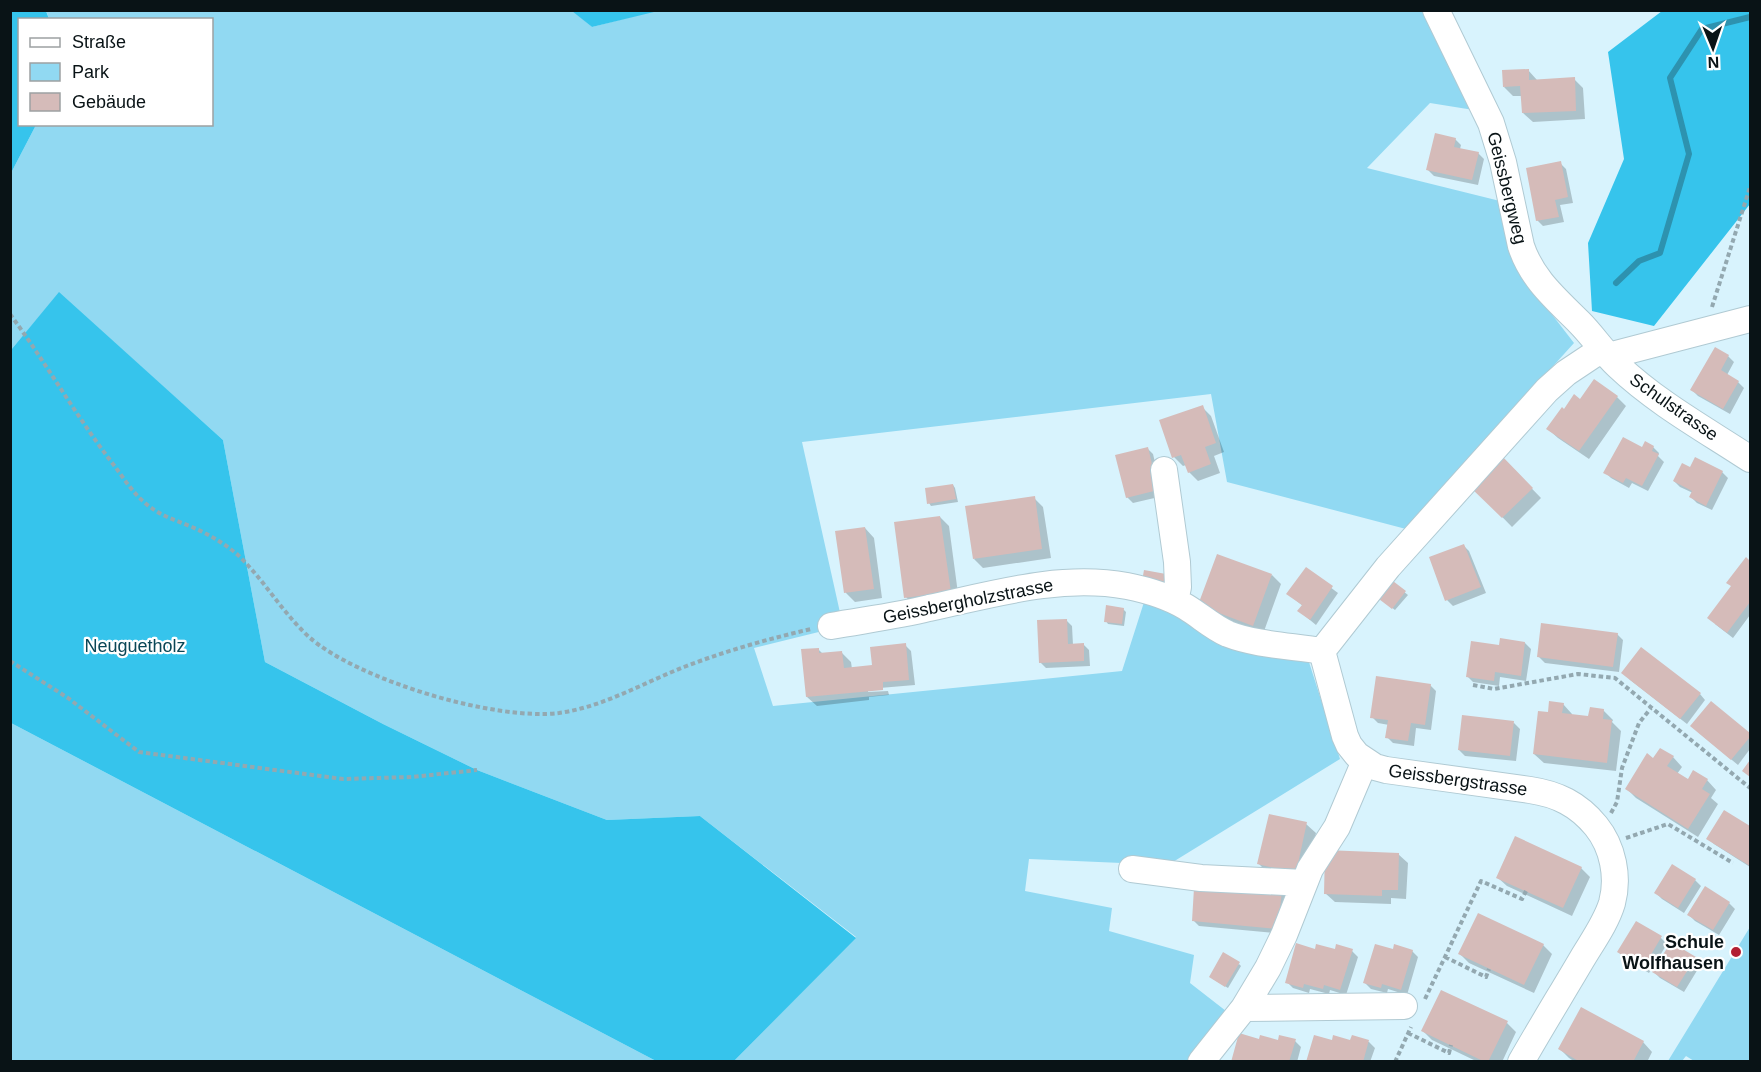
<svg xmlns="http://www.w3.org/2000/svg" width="1761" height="1072" font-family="Arial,sans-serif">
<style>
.green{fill:#91d9f2}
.forest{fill:#36c4ec}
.shadow{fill:#0003}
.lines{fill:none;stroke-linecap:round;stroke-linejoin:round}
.stream{stroke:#2d92af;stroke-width:6}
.building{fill:#d5bbb9}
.minor-casing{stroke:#b0cad3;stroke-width:28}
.path{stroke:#93a8b0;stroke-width:4;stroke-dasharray:4.5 3;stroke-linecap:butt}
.minor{stroke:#fff;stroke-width:26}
.poi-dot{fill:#b21f33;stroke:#fff;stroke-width:2}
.labels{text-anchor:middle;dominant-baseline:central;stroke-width:4.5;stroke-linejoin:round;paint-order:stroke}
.street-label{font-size:18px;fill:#091316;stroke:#fff}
.park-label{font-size:18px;fill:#094656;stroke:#fff}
.poi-label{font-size:18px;font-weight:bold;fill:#091316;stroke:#fff;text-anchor:end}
</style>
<rect width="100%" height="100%" fill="#d8f3fd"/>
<path class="green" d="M46,10H572L592,27L658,10L1436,11L1486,112L1430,103L1367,168L1504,202L1516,268L1574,343L1406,529L1227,482L1211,394L802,442L843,626L754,648L773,706L1122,671L1145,599L1223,642L1308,659L1340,759L1168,865L1029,859L1025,891L1112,908L1109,931L1194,955L1190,983L1235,1018L1201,1062L734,1061L856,937L700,816L607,820L477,770L383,724L265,662L223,440L59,293L11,350V173L36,125L212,124V20L49,19Z
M11,723L656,1061H11Z
M1750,927V1061H1694L1686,1056L1682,1061H1668Z"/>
<path class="forest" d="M11,10L46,11L49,19L20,20V124L36,125L11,173Z
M572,11H658L592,27Z
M1662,11H1750V204L1654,326L1592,311L1588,243L1624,159L1608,52Z
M59,292L223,440L265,662L383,724L477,770L607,820L700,816L856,938L734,1061H656L11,723V350Z"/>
<path class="shadow" d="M1528,70L1537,80L1574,79L1583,88L1585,119L1533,122L1523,113L1522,96H1513L1504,87Z
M1455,139L1461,145L1460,149L1478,153L1484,159L1478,185L1434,176L1428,170Z
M1560,163L1566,169L1573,203L1560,205L1564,222L1543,226L1537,220Z
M1728,356L1734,362L1727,375L1738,382L1744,388L1730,414L1698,396L1692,390Z
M1617,397L1626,406L1589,459L1558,438L1548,429L1564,411L1581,401Z
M1202,407L1211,416L1224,452L1214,456L1220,473L1198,481L1189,472L1186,465L1183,466L1174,457Z
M1653,447L1659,453L1658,456L1664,462L1648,491L1632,483L1629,488L1611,478L1605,472L1643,449Z
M1147,448L1153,454L1163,496L1133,503L1127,497Z
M1501,457L1541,498L1512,527L1472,486Z
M1691,469L1722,472L1728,478L1712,510L1697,503L1691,497L1693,493L1680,487L1674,481Z
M953,485L955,488L958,502L931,506L929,503Z
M1034,498L1043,507L1051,558L983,568L974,559Z
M940,517L949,526L959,601L915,607L906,597Z
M865,528L874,538L882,598L855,602L846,593L837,532Z
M1463,545L1469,551L1486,593L1453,606L1447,600Z
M1746,559L1750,562V615L1733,638L1715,624Z
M1306,569L1338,593L1316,625L1299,611L1303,606L1288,594Z
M1272,575L1281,584L1263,634L1209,614Z
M1389,580L1408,595L1395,610L1379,598Z
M1123,609L1126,612L1124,626L1108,624L1106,621Z
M1066,620L1072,626L1073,645L1083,644L1089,650L1090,666L1046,668L1040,662Z
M1617,634L1623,640L1619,672L1545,663L1539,657Z
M1525,643L1531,649L1526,681L1500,677L1499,686L1473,682L1467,676L1500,647Z
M905,645L911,651L915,685L868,689V692L888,691L889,695L869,697V700L817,706L807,697L818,649L823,654L842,653L851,662L852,669L873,666Z
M1629,679L1700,694L1705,700L1687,724Z
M1430,685L1436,691L1431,730L1416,728L1414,746L1393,743L1387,737L1389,725L1378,723L1372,717Z
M1711,703L1750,735V749L1738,765L1698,732Z
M1563,704L1572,714V715L1590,718L1603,710L1613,720L1612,722L1621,731L1616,771L1544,763L1534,754L1550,714Z
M1514,723L1520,729L1516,761L1465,756L1459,750Z
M1673,757L1682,767L1677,774L1688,781L1694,772L1707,780L1716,790L1711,798L1718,804L1698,837L1636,798L1627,789L1654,760Z
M1725,812L1750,828V867L1714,844L1708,838Z
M1306,824L1316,833L1305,881L1268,873L1259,864Z
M1398,854L1408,863L1406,899L1391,898V904L1335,902L1325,893Z
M1581,868L1590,877L1572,916L1507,886L1497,877Z
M1695,880L1701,886L1684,913L1662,899L1656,893Z
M1281,892L1287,898L1284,934L1199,926L1193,920Z
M1729,903L1735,909L1719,935L1695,921L1689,915Z
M1636,923L1661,938L1667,944L1649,973L1625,958L1619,952Z
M1543,945L1552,954L1534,993L1469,963L1460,954Z
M1316,950L1352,951L1358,957L1346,995L1330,990L1329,994L1310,989L1309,993L1293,988L1287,982Z
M1394,951H1412L1418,957L1407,995L1388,989L1387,993L1371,989L1365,983Z
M1695,958L1701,964L1684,992L1660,978L1654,972Z
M1239,964L1241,966L1228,988L1213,979Z
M1507,1023L1516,1032L1502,1062H1478L1432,1040L1423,1031Z
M1353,1037L1369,1042L1375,1048L1370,1062H1307L1333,1042H1351Z
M1260,1041H1295L1301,1047L1297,1062H1232Z
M1643,1042L1652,1052L1647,1062H1575L1569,1058L1560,1049Z"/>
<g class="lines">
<path class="stream" d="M1616,283L1639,261L1660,253L1689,154L1670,78L1702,29L1750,17"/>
</g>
<path class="building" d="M1529,69V80L1575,77L1576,111L1522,113L1520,86L1503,87L1502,70Z
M1435,133L1456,138L1454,147L1479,152L1472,180L1426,170Z
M1561,161L1568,197L1555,200L1559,217L1536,221L1526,168Z
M1715,347L1729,355L1721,370L1739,381L1723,409L1690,390Z
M1594,379L1618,396L1579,451L1546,429L1562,407L1564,409L1574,394L1580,399Z
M1203,405L1216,443L1205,447L1211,464L1188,473L1181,455L1172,458L1159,420Z
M1623,437L1642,447L1645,441L1654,446L1652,451L1659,454L1642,486L1626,478L1623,483L1603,473Z
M1148,447L1158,490L1126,498L1115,455Z
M1501,455L1533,488L1502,518L1469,486Z
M1695,457L1723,471L1706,506L1689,497L1692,491L1673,481L1682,463L1690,467Z
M953,484L956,499L927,504L925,488Z
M1035,496L1042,549L973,559L965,506Z
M940,516L951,592L904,598L894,522Z
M865,527L874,589L844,593L835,531Z
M1464,544L1481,587L1445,601L1429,557Z
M1217,554L1272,574L1253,626L1198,605Z
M1746,557L1750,561V602L1727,633L1707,618L1731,586L1726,583Z
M1306,567L1333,586L1310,620L1297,611L1302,605L1286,594Z
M1144,570L1166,574L1163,586L1142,581Z
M1389,578L1406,591L1392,609L1375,596Z
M1106,605L1124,608L1122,624L1104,622Z
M1067,619L1068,644L1084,643V661L1039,663L1037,620Z
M1541,623L1618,633L1613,667L1537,657Z
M1500,638L1525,642L1521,676L1495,672L1494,681L1466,677L1471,641L1499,645Z
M906,643L909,680L883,682V690L806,697L801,649L819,648V653L842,651L844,668L872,665L870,647Z
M1641,647L1701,693L1680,719L1621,673Z
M1376,676L1431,684L1425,725L1411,723L1408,741L1385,738L1388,720L1370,718Z
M1549,701L1564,703L1562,713L1588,716L1590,707L1604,709L1603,719L1612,720L1607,763L1533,754L1538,711L1548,712Z
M1711,701L1750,733V737L1731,760L1690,726Z
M1462,715L1514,721L1510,756L1458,750Z
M1660,748L1674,756L1667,766L1688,779L1693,770L1708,779L1702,789L1710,794L1688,829L1625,789L1647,753L1653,758Z
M1750,760V777L1742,771Z
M1724,810L1750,826V866L1706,839Z
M1269,814L1307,822L1296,873L1257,864Z
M1515,836L1582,867L1563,908L1496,878Z
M1325,850L1399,853L1398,890H1382V896L1324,894Z
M1672,864L1696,879L1678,908L1654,893Z
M1705,886L1730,902L1713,930L1687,915Z
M1194,888L1282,890L1278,929L1192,921Z
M1478,913L1544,944L1524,985L1458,954Z
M1636,921L1662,936L1643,968L1617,952Z
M1671,942L1696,957L1677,987L1652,972Z
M1296,943L1315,949L1316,944L1335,949L1336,944L1353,949L1340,990L1324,985L1323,989L1304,984L1303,988L1285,983Z
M1375,944L1393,949L1394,944L1413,950L1401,990L1382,984L1381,988L1363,983Z
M1223,952L1240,962L1225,987L1209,977Z
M1441,990L1508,1021L1488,1062H1485L1421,1031Z
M1581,1007L1644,1041L1633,1062H1580L1558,1049Z
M1239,1033L1259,1039L1260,1035L1278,1040L1279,1035L1296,1039L1289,1062H1231Z
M1314,1035L1332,1040L1333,1035L1350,1040L1352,1035L1369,1040L1363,1062H1306Z"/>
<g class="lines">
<defs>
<path id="minor" d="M1436,10L1491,123L1503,162L1521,246C1532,279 1555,298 1579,322C1593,336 1604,353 1618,366C1657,403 1706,430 1750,459
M1608,356L1750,319
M1164,470L1177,562L1178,587L1175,601
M831,626C864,620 897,616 929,608C994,594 1060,574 1127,586C1147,590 1168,596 1186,607C1201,616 1212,627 1228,634C1256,645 1293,646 1322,651
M1322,651L1345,736L1349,745L1357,755L1375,767L1386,770L1530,790C1557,794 1578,804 1596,826C1613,847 1619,877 1612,903C1606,923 1592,942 1582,959C1562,993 1541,1027 1521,1062
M1322,651L1388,567L1547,390L1566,373L1602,349
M1132,869L1201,878L1304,883
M1244,1008L1404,1006
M1201,1062L1244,1008L1268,968L1284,935L1310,869L1337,827L1365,761"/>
</defs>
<use href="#minor" class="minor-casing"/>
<path class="path" d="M1712,307L1750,187
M10,314C46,363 76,416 113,464C123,477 132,492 144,502C158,515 175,520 192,527C208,534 224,543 238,555C264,580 282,612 309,637C358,680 494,721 559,713C603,707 643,683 684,667C725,651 768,639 811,629
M10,661L68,698L139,752L343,779L412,777L477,770
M1473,685L1494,689L1578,674L1615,678L1750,788
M1611,813L1617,802L1622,768L1639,723L1651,708
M1626,838L1668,824L1733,863
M1445,957L1486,977L1489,969
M1425,999L1481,881L1522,899L1526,891
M1408,1033L1449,1053L1451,1045
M1395,1062L1411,1027"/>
<use href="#minor" class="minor"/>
</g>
<circle class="poi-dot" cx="1736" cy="952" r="6"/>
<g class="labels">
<g class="street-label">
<text transform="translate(1507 188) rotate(76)">Geissbergweg</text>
<text transform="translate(1674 407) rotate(35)">Schulstrasse</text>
<text transform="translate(968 601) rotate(-11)">Geissbergholzstrasse</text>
<text transform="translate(1458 780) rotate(8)">Geissbergstrasse</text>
</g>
<g class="park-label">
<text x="135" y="646">Neuguetholz</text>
</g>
<g class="poi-label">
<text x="1724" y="942">Schule<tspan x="1724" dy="21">Wolfhausen</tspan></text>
</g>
</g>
<rect width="1761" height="1072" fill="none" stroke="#091316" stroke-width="24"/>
<rect x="18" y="18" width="195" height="108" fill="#ffffff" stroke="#9da1a2" stroke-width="1.5"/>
<rect x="30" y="38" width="30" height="9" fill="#ffffff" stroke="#9da1a2" stroke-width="1.5"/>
<text x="72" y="48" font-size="18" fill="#091316">Straße</text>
<rect x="30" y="63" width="30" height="18" fill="#91d9f2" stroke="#9da1a2" stroke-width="1.5"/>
<text x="72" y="78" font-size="18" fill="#091316">Park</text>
<rect x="30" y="93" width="30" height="18" fill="#d5bbb9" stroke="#9da1a2" stroke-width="1.5"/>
<text x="72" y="108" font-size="18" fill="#091316">Gebäude</text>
<g transform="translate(1713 48) rotate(178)" stroke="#ffffff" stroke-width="4.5" paint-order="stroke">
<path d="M0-4.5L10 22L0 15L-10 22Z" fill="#091316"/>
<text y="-9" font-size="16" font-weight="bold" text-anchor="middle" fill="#091316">N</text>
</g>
</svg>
